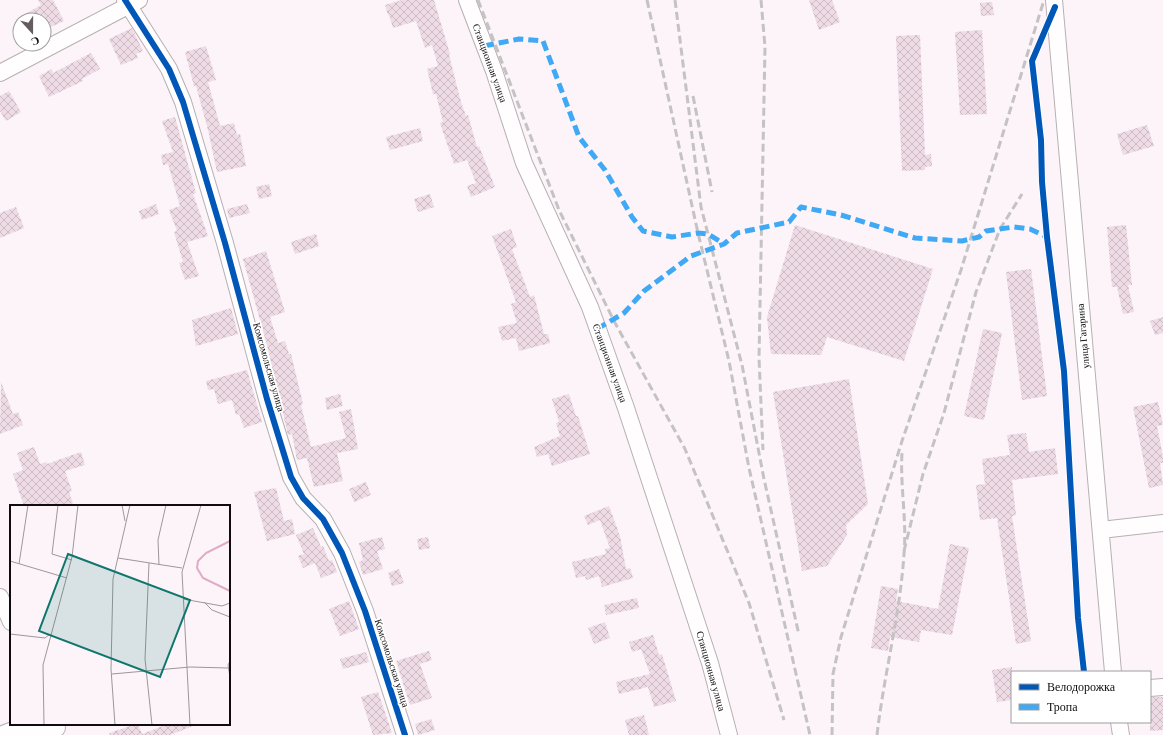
<svg xmlns="http://www.w3.org/2000/svg" width="1163" height="735" font-family="'Crimson Pro',serif">
<style>
.building{fill:url(#building-cross-hatch)}
.lines{fill:none;stroke-linecap:round;stroke-linejoin:round}
.minor-casing{stroke:#b6b0b3;stroke-width:18}
.minor{stroke:#fffdfe;stroke-width:16}
.rail{stroke:#c4c2c2;stroke-width:3;stroke-dasharray:8 4;stroke-linecap:butt}
.quiet{stroke:#3fa9f5;stroke-width:5;stroke-dasharray:10 5;stroke-linecap:butt}
.cycleway-casing{stroke:#fff;stroke-width:8}
.cycleway{stroke:#0057b8;stroke-width:6}
.labels{text-anchor:middle;dominant-baseline:central;stroke-width:3.5;stroke-linejoin:round;paint-order:stroke}
.street-label{font-size:10px;fill:#100b0e;stroke:#fff}
.inset-river{fill:none;stroke:#e0abc6;stroke-width:2}
.inset-road{fill:none;stroke:#9e979a;stroke-width:1}
.view{fill:#0f766e;fill-opacity:0.15;stroke:#0f766e;stroke-width:2}
.inset-edge{fill:none;stroke:#100b0e;stroke-width:2}
</style>
<defs>
<pattern id="building-cross-hatch" width="8" height="8" patternUnits="userSpaceOnUse"><rect width="8" height="8" fill="#eedbe5"/><path d="M0 0l8 8M0 8l8-8" fill="none" stroke="#cbbbc3"/></pattern>
</defs>
<rect width="100%" height="100%" fill="#fcf4f8"/>
<path class="building" d="M38,0H53L64,21L44,30V20H15L41,5Z
M402,0H434L450,54L449,55L461,102L466,116L468,115L477,147L479,146L495,187L471,197L467,186L476,183L467,160L454,164L440,123L443,122L436,94H433L427,69L438,66L432,45L425,48L416,21L393,28L389,15H388L385,5Z
M809,0H832L840,22L819,30Z
M992,2L994,15L981,16L980,3Z
M132,28L143,51L136,54L138,58L121,65L109,39Z
M982,30L987,114L960,115L955,32Z
M920,35L925,155L931,154L932,166L925,167V170L902,171L896,36Z
M206,46L216,80L208,82L220,126L234,123L237,135L240,134L246,166L217,172L208,130L196,86H194L185,52Z
M91,53L100,69L82,79L83,81L49,97L39,76L52,69L53,73Z
M9,91L21,112L6,121L0,111V96Z
M175,117L196,193L193,194L208,236L187,242L199,276L185,280L179,263L183,262L174,232L177,231L169,210L180,206L168,164L163,165L161,155L173,152L162,121Z
M1147,125L1154,146L1123,155L1117,134Z
M420,128L423,141L390,150L386,137Z
M269,184L272,196L259,199L256,187Z
M430,194L434,207L418,212L414,199Z
M156,204L159,214L142,220L139,211Z
M247,204L250,213L229,218L227,209Z
M16,207L24,228L0,238V213Z
M795,225L933,269L904,361L827,337L821,355L771,354L767,317Z
M1126,225L1132,285H1128L1134,312L1123,314L1117,287H1112L1107,227Z
M511,229L517,247L512,249L530,297L534,295L544,334H548L550,343L519,351L516,338L502,341L498,327L517,323L511,304L516,302L492,236Z
M316,234L319,246L295,254L291,242Z
M266,251L285,312L270,317L278,343L285,341L289,354H291L303,404L301,405L311,447L346,438L339,412L351,409L358,449L337,453L343,481L314,487L307,458L297,460L292,434L288,435L267,345L243,259Z
M1031,269L1047,396L1022,400L1006,272Z
M231,308L238,334L196,346L192,320Z
M1163,317V333L1155,335L1150,321Z
M983,329L1002,333L984,420L964,416Z
M247,370L262,422L244,428L239,414L236,415L232,400L218,404L214,389L208,390L206,381Z
M849,379L868,504L846,525L847,535L827,566L802,571L773,392Z
M1,382L13,414L18,412L23,425L0,434Z
M340,394L343,406L327,410L325,398Z
M569,394L576,416H578L590,454L552,466L548,454L537,457L534,447L560,436L556,423L559,422L552,399Z
M1158,402L1163,425L1157,426L1163,457V463H1160L1163,485L1149,488L1133,407Z
M1026,433L1029,452L1055,448L1058,474L1012,480L1016,515L1012,516L1031,641L1016,644L997,518L980,520L976,485L985,484L982,459L1010,455L1007,435Z
M34,447L40,464L46,462L47,464L81,452L85,465L65,471L72,491L69,492L73,503L64,506H24L13,474L23,470L17,453Z
M366,482L371,495L354,502L349,489Z
M276,488L284,521L292,519L295,534L267,541L254,492Z
M609,506L620,536L626,569L630,568L633,578L602,587L599,576L586,580L585,576L576,578L572,562L606,554L605,549L610,548L600,520L588,525L584,516Z
M313,528L321,547L323,546L329,561L332,560L337,572L321,578L315,563L303,568L298,556L304,554L296,535Z
M382,537L385,549L377,551L383,569L363,575L359,562L363,560L359,543Z
M428,537L430,548L419,550L417,539Z
M950,544L969,548L952,635L921,630L919,642L890,637L888,651L871,648L881,586L898,589L896,601L938,609Z
M399,569L404,583L392,586L388,573Z
M637,598L639,608L606,615L604,605Z
M349,601L359,629L340,636L329,609Z
M605,622L610,638L594,644L588,628Z
M653,635L659,655L662,654L676,701L654,707L648,687L619,694L616,682L650,674L641,649L632,652L629,642Z
M429,651L432,660L420,664L432,698L410,705L396,661Z
M366,652L369,662L343,669L340,659Z
M1012,667V700L997,702L992,670Z
M378,692L392,733L373,735L361,697Z
M1150,697H1163V730L1150,731Z
M644,715L649,735H629L625,720Z
M431,719L435,730L418,735L415,724Z
M136,724H138L142,734L168,724L196,725L170,735H110L109,733Z"/>
<g class="lines">
<defs>
<path id="minor" d="M125,0L169,69L183,102L225,243L267,399L291,477L303,498L323,519L342,553L365,611L405,735
M467,0L494,71L524,163L590,307L626,408L710,663L729,735
M1054,0L1113,672
M0,73L139,0
M1101,530L1163,523
M0,597L11,622
M1150,688L1163,687
M1119,722L1121,735
M0,735L13,730L57,728"/>
</defs>
<use href="#minor" class="minor-casing"/>
<use href="#minor" class="minor"/>
<path class="rail" d="M478,0L559,210L614,321L685,449L749,603L784,720
M647,0L698,233L729,361L749,468L810,735
M675,0L701,207L742,365L764,479L799,635
M761,0L765,47L759,358L763,450
M693,96L712,192
M904,551L923,474L944,413L976,292L1000,229L1022,194
M832,735L833,674L841,637L902,441L961,270L1044,0
M877,735C884,674 900,615 904,554C907,520 900,487 902,453"/>
<path class="quiet" d="M484,46L519,39L543,41L579,137L605,170L632,217L643,231L672,237L698,233L708,234L724,244
M597,329L624,313L644,291L691,256L724,244L737,233L789,222L801,207L841,215L915,238L962,241L979,237L986,231L1014,227L1030,229L1047,237"/>
<defs>
<path id="cycleway" d="M125,0L169,69L183,102L225,243L267,399L291,477L303,498L323,519L342,553L365,611L405,735
M1055,7L1032,61L1041,140L1042,182L1047,237L1064,371L1078,618L1084,672"/>
</defs>
<use href="#cycleway" class="cycleway-casing"/>
<use href="#cycleway" class="cycleway"/>
</g>
<g class="labels">
<g class="street-label">
<text transform="translate(490 63) rotate(70)">Станционная улица</text>
<text transform="translate(1083 336) rotate(-95)">улица Гагарина</text>
<text transform="translate(610 363) rotate(70)">Станционная улица</text>
<text transform="translate(269 367) rotate(74)">Комсомольская улица</text>
<text transform="translate(392 663) rotate(72)">Комсомольская улица</text>
<text transform="translate(711 671) rotate(74)">Станционная улица</text>
</g>
</g>
<g transform="translate(10 505)">
<rect width="220" height="220" fill="#fcf4f8"/>
<path class="inset-river" d="M220,36L196,48L188,56L187,63L193,73L220,86"/>
<path class="inset-road" d="M48,0L42,49L62,55M112,0L115,16M108,53L172,63M0,56L57,73M139,58L135,154L142,220M9,59L18,0M149,60L148,35L156,0M173,94L212,101L220,98M194,97L202,105L220,112M0,129L35,133L40,129M220,156L218,160L220,172M102,169L180,162L218,163M34,220L33,160L62,52L68,0M105,220L101,164L103,74L120,0M180,220L172,67L191,0"/>
<path class="view" d="M58,49L180,95L150,172L29,126Z"/>
<rect width="220" height="220" class="inset-edge"/>
</g>
<rect x="1011" y="671" width="140" height="52" fill="#ffffff" stroke="#9f9d9f"/>
<rect x="1019" y="684" width="20" height="6" fill="#0057b8" stroke="#9f9d9f"/>
<text x="1047" y="691" font-size="12" fill="#100b0e">Велодорожка</text>
<rect x="1019" y="704" width="20" height="6" fill="#3fa9f5" stroke="#9f9d9f"/>
<text x="1047" y="711" font-size="12" fill="#100b0e">Тропа</text>
<g transform="translate(32 32) rotate(159)"><circle r="19" fill="#ffffff" stroke="#9f9d9f"/>
<path d="M0-3L7 15L0 10L-7 15Z" fill="#635d60"/>
<text y="-6" font-size="11" font-weight="bold" text-anchor="middle" fill="#100b0e">С</text>
</g>
</svg>
